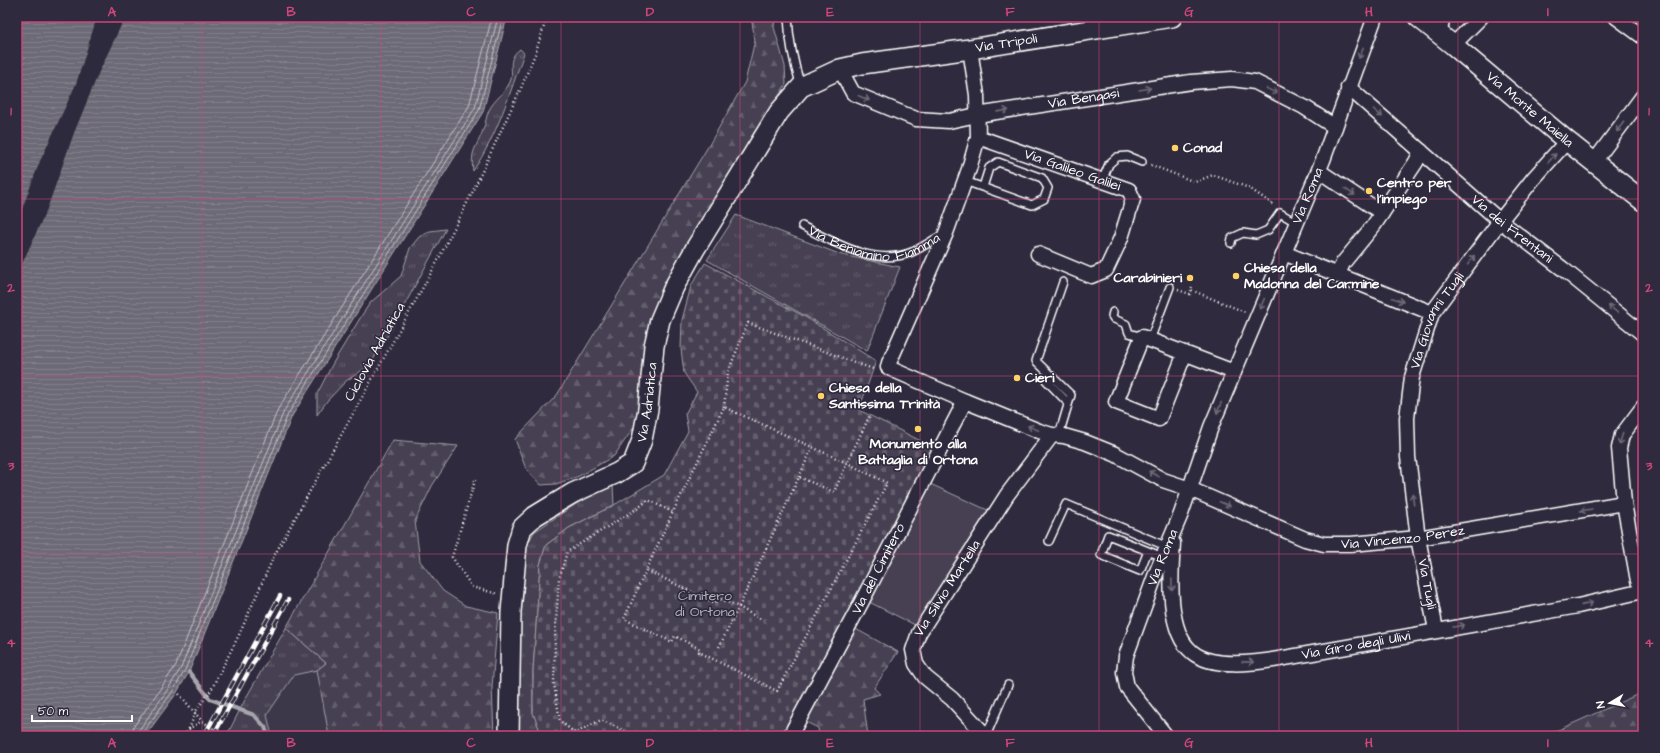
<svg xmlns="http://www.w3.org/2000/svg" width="1660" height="753" font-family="'Architects Daughter',sans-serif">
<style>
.built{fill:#3c3749}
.grass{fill:url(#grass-tufts);stroke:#a2a0a8}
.forest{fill:url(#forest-firs);stroke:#a2a0a8}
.cemetery{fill:url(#cemetery-stones);stroke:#a2a0a8}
.garden{fill:#464152;stroke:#a2a0a8}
.water{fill:url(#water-rules);stroke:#a7a6ad}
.pier{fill:#2f2a3d}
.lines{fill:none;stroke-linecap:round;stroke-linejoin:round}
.shore{stroke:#c5c3c9;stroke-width:1}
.stream{stroke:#a7a6ad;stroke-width:4}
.lane-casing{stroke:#fff;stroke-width:10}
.street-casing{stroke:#fff;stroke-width:17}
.secondary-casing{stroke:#fff;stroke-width:22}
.path{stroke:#fff;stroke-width:2.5;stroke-dasharray:1 3;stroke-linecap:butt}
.lane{stroke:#2f2a3d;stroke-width:7}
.street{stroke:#2f2a3d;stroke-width:14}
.secondary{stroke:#2f2a3d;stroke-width:19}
.rail-casing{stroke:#fff;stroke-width:4.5}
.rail{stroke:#2f2a3d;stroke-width:3;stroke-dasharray:9;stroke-linecap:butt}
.path-bridge{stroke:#fff;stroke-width:2.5;stroke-dasharray:1 3;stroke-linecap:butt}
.oneway{stroke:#6d6a77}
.grid{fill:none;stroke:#ce467c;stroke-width:1;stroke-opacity:0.55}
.poi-dot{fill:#ffd166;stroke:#2f2a3d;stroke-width:1.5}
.labels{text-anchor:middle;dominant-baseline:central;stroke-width:3.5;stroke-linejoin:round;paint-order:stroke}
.street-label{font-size:14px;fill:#fff;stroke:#2f2a3d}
.poi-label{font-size:14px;font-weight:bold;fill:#fff;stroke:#2f2a3d;text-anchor:start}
.park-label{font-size:14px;fill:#b5b3ba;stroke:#2f2a3d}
.neatline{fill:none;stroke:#ce467c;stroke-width:1.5}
.grid-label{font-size:13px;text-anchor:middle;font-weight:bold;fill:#ce467c}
</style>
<defs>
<pattern id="grass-tufts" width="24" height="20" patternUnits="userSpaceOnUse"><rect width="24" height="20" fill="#464152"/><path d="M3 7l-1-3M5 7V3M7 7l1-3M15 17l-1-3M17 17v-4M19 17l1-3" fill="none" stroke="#625e6c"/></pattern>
<pattern id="forest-firs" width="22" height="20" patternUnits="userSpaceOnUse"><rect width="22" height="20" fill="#464152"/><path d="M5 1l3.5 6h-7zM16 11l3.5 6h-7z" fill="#625e6c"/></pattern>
<pattern id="cemetery-stones" width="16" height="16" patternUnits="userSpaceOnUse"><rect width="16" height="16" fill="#464152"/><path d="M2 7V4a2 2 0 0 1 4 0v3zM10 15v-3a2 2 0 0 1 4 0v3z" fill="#625e6c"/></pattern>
<pattern id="water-rules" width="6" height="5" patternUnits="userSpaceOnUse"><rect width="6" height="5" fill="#6d6a77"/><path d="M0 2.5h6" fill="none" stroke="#83808b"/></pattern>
</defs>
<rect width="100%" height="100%" fill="#2f2a3d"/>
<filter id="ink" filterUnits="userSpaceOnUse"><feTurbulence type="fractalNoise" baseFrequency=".025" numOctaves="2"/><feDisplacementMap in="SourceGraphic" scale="8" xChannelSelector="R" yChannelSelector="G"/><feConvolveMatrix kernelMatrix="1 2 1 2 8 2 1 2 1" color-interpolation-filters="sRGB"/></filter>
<g filter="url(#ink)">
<path class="built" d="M317,670L329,736H272L267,715L294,675Z"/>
<path class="grass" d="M520,49L524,53C510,93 497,136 473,171C470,149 477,148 483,130C486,123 486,116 489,110C495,99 505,93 510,82C515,71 505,60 520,49Z
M736,215L842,255L900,267L867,351L707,260Z
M446,229L392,328L370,365L346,381L327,401L317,415V394L333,363L362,315L370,303L401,276L410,248L419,237L430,231Z
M613,485L614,505L569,528L546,545L540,565L533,671V712L542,736H513L522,554L534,532L576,504Z
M286,628L326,663L317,670L294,675L267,715L272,736H230L228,733L247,696Z"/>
<path class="forest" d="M751,17H775L774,27L785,66L786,84L679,260L637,423L614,456L579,476L556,484L541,485L526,469L515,439L557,395L709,145L745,82L755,40Z
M393,440L458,446L432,486L415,521L420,561L443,591L466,606L498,613L492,687L494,736H329L317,670L326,663L286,628Z
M852,627L898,652L874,688L880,694L863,699L868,736H819L818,728L804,721Z
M1643,692V736H1545Z"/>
<path class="cemetery" d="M705,263L805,317L876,361L859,410L935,448L783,736H542L533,713V671L540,565L546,545L569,528L614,505L664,475L688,431L685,414L697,392L684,373L681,349L682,320L691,286Z"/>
<path class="garden" d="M928,483L992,512L915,625L865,600Z"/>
<path class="water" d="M17,17H507L483,112L292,416L189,672L176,694L145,736H17Z"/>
<path class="pier" d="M97,17H125L99,72L74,133L47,209L17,275V222L40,161L76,84Z"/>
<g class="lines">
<path class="shore" d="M131,736L134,726L163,685L176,665L278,409L469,106L492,17
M137,736L139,730L168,689L181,668L284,411L475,108L498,17
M142,736L143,732L173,691L185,670L288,414L479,110L503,17"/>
<path class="stream" d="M189,672L210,699L254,715L265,727L268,736"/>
<defs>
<g id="lane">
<path d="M788,17C789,41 794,64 801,87"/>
<path d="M1443,35L1446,17"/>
<path d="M965,181L1032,205L1044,199L1048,188L1042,178L998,162L989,168L983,187"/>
<path d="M1102,181L1109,164L1117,157L1127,156L1142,162"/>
<path id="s1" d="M802,226C835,243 875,267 912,252C923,247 934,239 944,234"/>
<path d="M1231,243L1232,238L1243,233L1256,235L1268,230L1280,213L1297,223"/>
<path d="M1113,312L1112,316L1114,319L1126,324L1129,333L1142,337"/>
<path d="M1150,340L1170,287"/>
<path d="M1046,380L1068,403"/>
<path d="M1059,435L1071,395L1036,361L1063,282"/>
<path d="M1049,541L1066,504L1168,547"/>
<path d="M1148,551L1140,571L1101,555L1108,535L1163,557"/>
<path d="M986,736L1008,685"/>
</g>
<g id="street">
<path d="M1616,17L1643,37"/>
<path d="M1453,45L1481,17"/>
<path id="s2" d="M970,49L977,95L978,137L969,169L946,233L889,363L888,367L891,369L965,401L1039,431L1052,435L1064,436L1085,442L1115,454L1163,480L1190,489L1305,539L1324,544H1351L1418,538L1624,503"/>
<path id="s3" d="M840,69L853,93L916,119L949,121L977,115L1191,82L1232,79L1255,82L1304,107L1335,127"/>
<path id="s4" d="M1348,87L1500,221L1563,269L1643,334"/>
<path id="s5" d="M978,137L1129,190L1133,199L1121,238L1106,270L1091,276L1038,254"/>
<path d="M1594,162L1643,96"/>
<path d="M1319,171L1382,213"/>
<path d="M1284,253L1432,313"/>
<path d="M1337,276L1343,263L1374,225L1416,162L1421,151"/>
<path d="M1185,353L1159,419L1116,402L1142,337L1234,372"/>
<path id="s6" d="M1173,543C1171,573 1166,631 1192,652C1212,669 1255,663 1279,659L1578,606L1643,591"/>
<path d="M1638,581L1624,503L1619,448L1622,435L1643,407"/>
<path id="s7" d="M1436,630L1418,538L1408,457L1407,418L1412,377L1432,313L1500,221L1533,179L1567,141"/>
<path id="s8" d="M790,736L861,603L965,401"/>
<path id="s9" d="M986,736L952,699L925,677L916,664L913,650L919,633L1007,495L1052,435"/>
<path id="s10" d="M1166,736L1127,687L1124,672L1126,656L1157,571L1181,514L1211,427L1323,160L1375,17"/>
</g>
<g id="secondary">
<path id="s11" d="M1418,17L1453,45L1567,141L1643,201"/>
<path id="s12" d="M509,736L511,612L517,545L522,528L535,516L553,505L573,493L617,473L633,463L642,440L648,409L654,346L660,320L674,287L695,249L779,112L801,87L840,69L862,64L970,49L1172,17"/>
</g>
</defs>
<use href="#lane" class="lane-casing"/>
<use href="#street" class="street-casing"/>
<use href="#secondary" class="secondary-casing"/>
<path class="path" d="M1151,165L1195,182L1213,175L1249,188L1274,205
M1192,287L1191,290L1245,312
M1178,290L1190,294L1191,290
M724,407L728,372L748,323L873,369
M799,477L812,448
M475,480L452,557L472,587L498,594
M646,570L624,619L672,642L675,636L700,649L699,652L777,691L887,483L847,463L834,492L799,477L739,607L718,598L715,603L646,570L673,512
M719,647L739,607L762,620
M210,692L239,635L274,556L436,264L473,191L521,88L535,54L547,17
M179,694L202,721L224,736
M184,736L189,729L202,721
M636,736L601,720L575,733L560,721L554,684L555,637L559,579L567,552L638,508L648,500L673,512L724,407L847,463L870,415"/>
<use href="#lane" class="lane"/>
<use href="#street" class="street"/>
<use href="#secondary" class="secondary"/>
<defs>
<path id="rail" d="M204,736L280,596
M213,736L288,600"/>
</defs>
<use href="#rail" class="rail-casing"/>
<use href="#rail" class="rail"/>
<path class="path-bridge" d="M189,729L197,709L210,692"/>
</g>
<defs><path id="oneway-shaft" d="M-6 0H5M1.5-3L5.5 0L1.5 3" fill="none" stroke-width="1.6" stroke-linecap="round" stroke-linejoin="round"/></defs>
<g class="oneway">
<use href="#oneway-shaft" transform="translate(1361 53) rotate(111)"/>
<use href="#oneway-shaft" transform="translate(1145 89) rotate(-9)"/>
<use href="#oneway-shaft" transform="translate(1272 91) rotate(26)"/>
<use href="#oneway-shaft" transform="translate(864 98) rotate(23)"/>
<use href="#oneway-shaft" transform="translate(1003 111) rotate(-8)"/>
<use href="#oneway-shaft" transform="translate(1378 113) rotate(41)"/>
<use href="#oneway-shaft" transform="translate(1620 127) rotate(127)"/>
<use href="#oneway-shaft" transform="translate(1552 158) rotate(-48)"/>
<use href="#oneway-shaft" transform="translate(1350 192) rotate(34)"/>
<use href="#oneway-shaft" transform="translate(1471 260) rotate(-54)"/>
<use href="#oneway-shaft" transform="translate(1398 300) rotate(22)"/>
<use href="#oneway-shaft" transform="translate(1262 304) rotate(113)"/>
<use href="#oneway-shaft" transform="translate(1613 309) rotate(-141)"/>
<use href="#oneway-shaft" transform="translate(1219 408) rotate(112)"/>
<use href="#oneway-shaft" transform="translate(1033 428) rotate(-158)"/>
<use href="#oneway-shaft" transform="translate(1621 439) rotate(108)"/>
<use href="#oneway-shaft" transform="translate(1154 474) rotate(-151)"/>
<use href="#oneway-shaft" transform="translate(1413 499) rotate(-97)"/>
<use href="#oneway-shaft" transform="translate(1225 504) rotate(23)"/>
<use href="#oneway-shaft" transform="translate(1586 510) rotate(170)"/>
<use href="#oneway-shaft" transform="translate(1172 585) rotate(88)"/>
<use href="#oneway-shaft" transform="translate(1587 604) rotate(-13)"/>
<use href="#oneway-shaft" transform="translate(1459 626) rotate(-10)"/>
<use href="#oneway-shaft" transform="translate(1248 662) rotate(1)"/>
</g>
</g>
<path class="grid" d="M202,17V736M381,17V736M561,17V736M740,17V736M920,17V736M1099,17V736M1279,17V736M1458,17V736M17,199H1643M17,376H1643M17,554H1643"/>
<g class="poi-dot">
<circle cx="1175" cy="148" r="4"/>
<circle cx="1369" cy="191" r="4"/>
<circle cx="1236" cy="276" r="4"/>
<circle cx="1190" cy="278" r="4"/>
<circle cx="1017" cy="378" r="4"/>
<circle cx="821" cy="396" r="4"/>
<circle cx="918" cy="429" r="4"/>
</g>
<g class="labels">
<g class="street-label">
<text stroke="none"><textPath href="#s12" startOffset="969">Via Tripoli</textPath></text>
<text stroke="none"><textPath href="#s3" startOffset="265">Via Bengasi</textPath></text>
<text stroke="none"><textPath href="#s11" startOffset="145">Via Monte Maiella</textPath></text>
<text stroke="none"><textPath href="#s5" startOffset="100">Via Galileo Galilei</textPath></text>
<text stroke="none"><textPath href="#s10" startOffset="589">Via Roma</textPath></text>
<text stroke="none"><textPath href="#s4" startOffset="217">Via dei Frentani</textPath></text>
<text stroke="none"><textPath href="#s1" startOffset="78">Via Beniamino Fiamma</textPath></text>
<text stroke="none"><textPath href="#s7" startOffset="318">Via Giovanni Tugli</textPath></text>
<text transform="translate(375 352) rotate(-61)">Ciclovia Adriatica</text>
<text stroke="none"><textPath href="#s12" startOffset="401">Via Adriatica</textPath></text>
<text stroke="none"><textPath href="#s2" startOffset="887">Via Vincenzo Perez</textPath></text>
<text stroke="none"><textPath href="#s10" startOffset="199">Via Roma</textPath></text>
<text stroke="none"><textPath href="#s8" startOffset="189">Via del Cimitero</textPath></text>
<text transform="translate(1427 584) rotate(79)">Via Tugli</text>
<text stroke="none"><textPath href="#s9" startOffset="186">Via Silvio Martella</textPath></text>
<text stroke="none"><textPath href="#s6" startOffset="282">Via Giro degli Ulivi</textPath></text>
</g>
<g class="poi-label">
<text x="1183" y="148">Conad</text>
<text x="1377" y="183">Centro per<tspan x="1377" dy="16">l'impiego</tspan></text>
<text x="1244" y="268">Chiesa della<tspan x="1244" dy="16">Madonna del Carmine</tspan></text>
<text x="1182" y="278" text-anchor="end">Carabinieri</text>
<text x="1025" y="378">Cieri</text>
<text x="829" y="388">Chiesa della<tspan x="829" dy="16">Santissima Trinità</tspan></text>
<text x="918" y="444" text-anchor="middle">Monumento alla<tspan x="918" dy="16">Battaglia di Ortona</tspan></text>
</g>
<g class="park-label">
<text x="705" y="596">Cimitero<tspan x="705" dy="16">di Ortona</tspan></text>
</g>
</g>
<rect width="1660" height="753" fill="none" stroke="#2f2a3d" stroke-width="44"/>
<g transform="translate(1610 703) rotate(260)" stroke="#2f2a3d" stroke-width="3" paint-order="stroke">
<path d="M0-3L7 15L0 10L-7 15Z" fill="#ffffff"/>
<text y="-6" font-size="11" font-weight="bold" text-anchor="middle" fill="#ffffff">N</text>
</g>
<path d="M32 715v6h100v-6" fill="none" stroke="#ffffff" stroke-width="2"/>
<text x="38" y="715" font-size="12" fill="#ffffff" stroke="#2f2a3d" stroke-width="3" paint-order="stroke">50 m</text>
<rect x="22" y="22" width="1616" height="709" class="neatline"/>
<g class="grid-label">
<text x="112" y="16">A</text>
<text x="291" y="16">B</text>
<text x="471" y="16">C</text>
<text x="650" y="16">D</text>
<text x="830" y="16">E</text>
<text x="1010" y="16">F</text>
<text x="1189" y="16">G</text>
<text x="1369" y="16">H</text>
<text x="1548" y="16">I</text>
<text x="11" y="115">1</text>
<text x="1649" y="115">1</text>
<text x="11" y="292">2</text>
<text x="1649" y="292">2</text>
<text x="11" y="470">3</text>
<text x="1649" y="470">3</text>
<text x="11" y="647">4</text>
<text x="1649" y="647">4</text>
<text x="112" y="747">A</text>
<text x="291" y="747">B</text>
<text x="471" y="747">C</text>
<text x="650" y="747">D</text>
<text x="830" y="747">E</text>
<text x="1010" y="747">F</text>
<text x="1189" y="747">G</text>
<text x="1369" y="747">H</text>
<text x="1548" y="747">I</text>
</g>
</svg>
